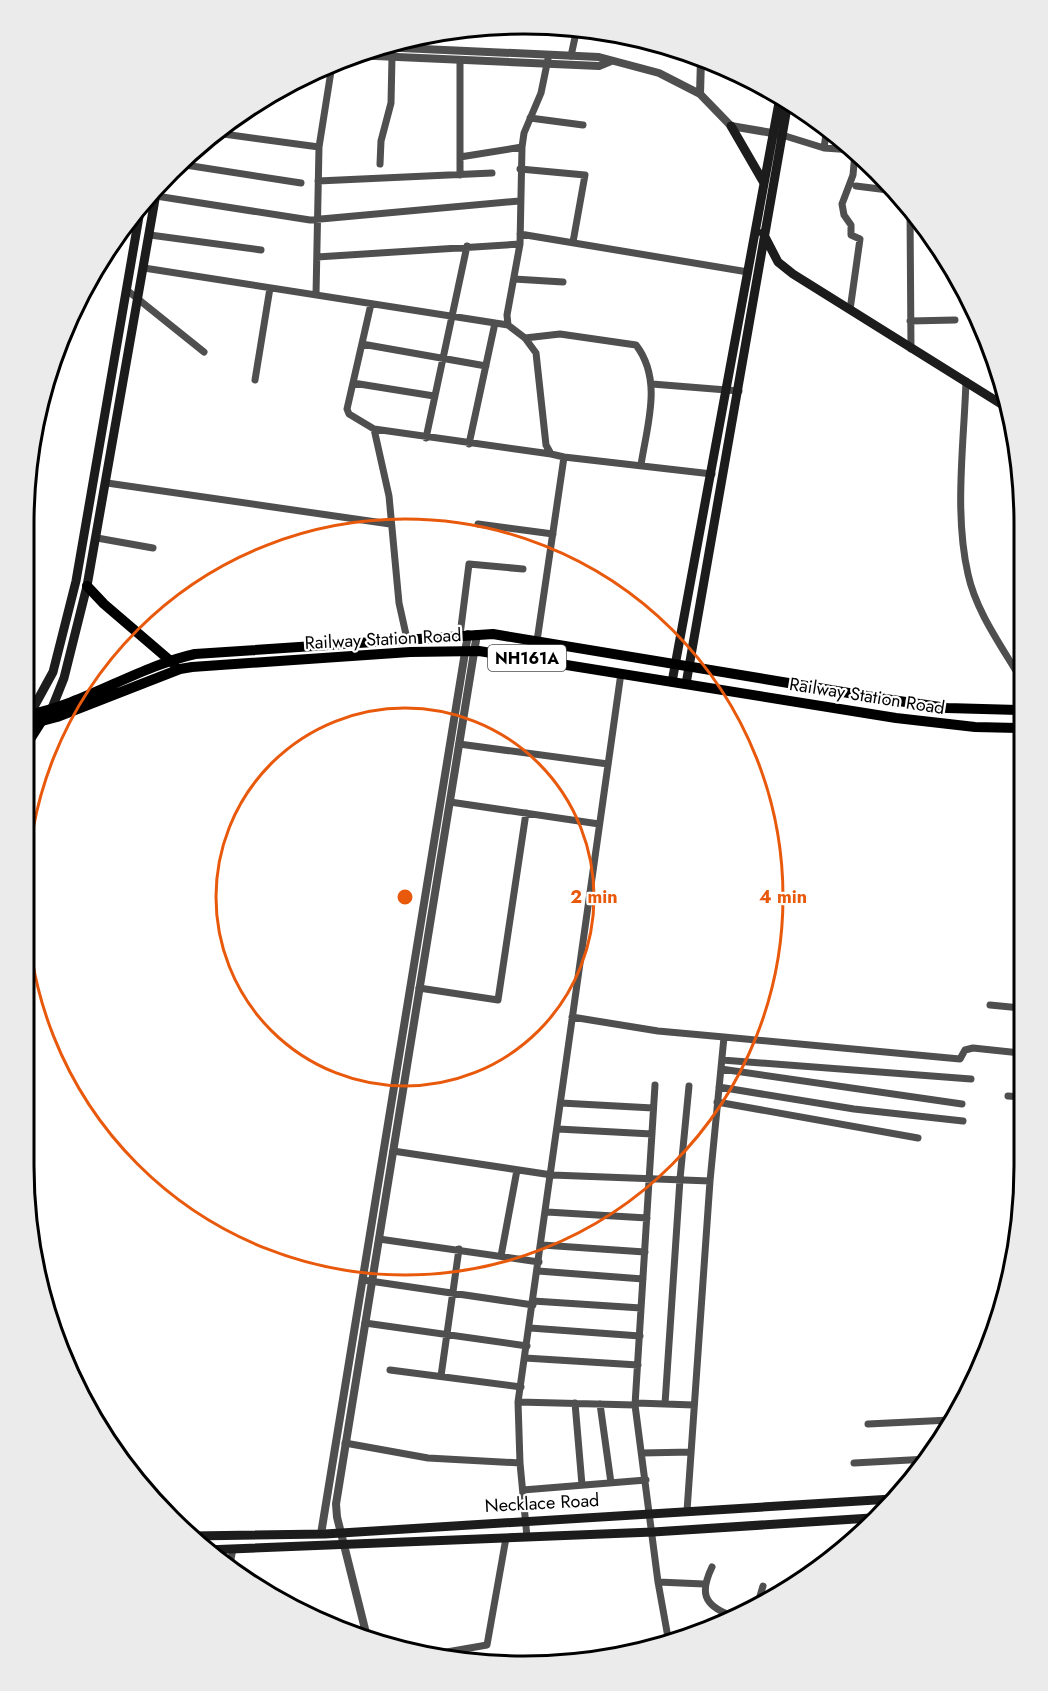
<svg xmlns="http://www.w3.org/2000/svg" width="1048" height="1691" font-family="Jost,sans-serif">
<style>
.lines{fill:none;stroke-linecap:round;stroke-linejoin:round}
.minor{stroke:#4f4f4f;stroke-width:7}
.tertiary{stroke:#4f4f4f;stroke-width:8}
.secondary{stroke:#1c1c1c;stroke-width:9}
.primary{stroke:#000;stroke-width:10}
.trunk{stroke:#000;stroke-width:10}
.ring{fill:none;stroke:#e8590c;stroke-width:3}
.labels{text-anchor:middle;dominant-baseline:central;stroke-width:4.5;stroke-linejoin:round;paint-order:stroke}
.shield{fill:#fff;stroke:#4c4c4c;stroke-width:1.5}
.shield-label{font-size:16px;font-weight:bold;fill:#000}
.street-label{font-size:18px;fill:#000;stroke:#fff}
.rim{fill:none;stroke:#000;stroke-width:3}
.centre{fill:#e8590c;stroke:#fff;stroke-width:3}
.ring-label{font-size:18px;text-anchor:middle;font-weight:bold;fill:#e8590c;stroke:#fff;stroke-width:4.5;stroke-linejoin:round;paint-order:stroke}
</style>
<rect width="100%" height="100%" fill="#fff"/>
<g class="lines">
<path class="minor" d="M571,56L577,28
M548,59L541,93L524,133L522,147L520,244L507,315L508,325L525,338L536,353L546,445L551,454L564,457L712,474
M460,61V175
M530,118L583,125
M216,133L319,147
M782,135L824,148L853,150
M824,148L827,127
M460,157L522,147
M179,164L301,183
M380,164L381,141L391,103L392,57
M520,169L585,175L573,242
M318,181L492,173
M856,186L896,191
M156,196L310,220L519,201
M910,209L911,349
M520,234L748,272
M150,235L261,250
M317,257L520,244
M144,268L508,325
M514,279L563,282
M128,291L204,352
M316,295L319,147L332,65
M371,304L347,409L349,414L374,429L551,454
M850,310L860,239L851,235V225L844,215L842,204L853,175L855,153
M910,321L955,320
M525,338L560,334L636,345C663,380 647,425 641,465
M362,344L486,366
M255,380L270,288
M966,381C964,443 954,513 968,574C976,612 1003,648 1022,681
M353,383L434,396
M652,384L739,391
M374,429L389,496L399,603L407,639
M426,438L467,246
M469,444L495,323
M107,483L390,524
M478,524L553,534
M97,538L153,548
M460,635L469,564L523,569
M537,641L564,457
M459,744L608,764
M450,802L599,824
M419,988L498,1000L526,813
M990,1005L1021,1008
M572,1017L658,1031L724,1037L710,1181
M724,1037L960,1059L965,1050L973,1048L1021,1053
M722,1060L971,1079
M721,1069L962,1104
M655,1085L635,1405L658,1582L669,1643
M719,1087L854,1109L963,1121
M1008,1096L1020,1097
M717,1102L918,1138
M561,1103L653,1108
M558,1129L652,1134
M393,1151L552,1175L710,1181L687,1511
M547,1212L647,1218
M379,1239L539,1262
M542,1245L645,1252
M501,1256L517,1170
M538,1271L643,1279
M363,1280L533,1305
M533,1301L641,1308
M365,1323L527,1346
M530,1328L640,1336
M525,1358L638,1365
M390,1370L521,1387
M441,1376L459,1249
M518,1402L635,1405
M575,1403L582,1485
M636,1403L694,1405
M600,1404L611,1483
M665,1404L680,1179L689,1086
M868,1424L950,1420
M345,1443L428,1458L520,1463
M642,1453L691,1452
M854,1463L928,1459
M523,1490L646,1480
M527,1537L520,1463L518,1402L621,673
M712,1567C700,1592 703,1605 730,1615
M229,1569L233,1549
M658,1582L704,1584
M758,1603L763,1586
M441,1653L487,1645L506,1538"/>
<path class="tertiary" d="M379,47L599,57L659,73L700,94
M353,55L599,66L611,61
M701,59L700,94L731,126L778,134
M321,1534L468,634
M368,1641L337,1517L336,1504L477,634"/>
<path class="secondary" d="M731,126L764,183
M763,233L778,262L793,274L1006,407
M672,682L780,97
M686,684L788,102
M52,708L64,678L87,586L157,188
M30,714L53,672L76,581L141,205
M193,1536L325,1534L892,1499
M206,1550L653,1532L871,1518"/>
<path class="primary" d="M27,744L44,717"/>
<path class="trunk" d="M87,586L104,604L174,664
M27,715C85,704 137,667 195,654L493,634L885,699L947,708L1022,710
M27,725L57,717L180,669L192,667L410,652L479,651L896,718L975,727L1022,728"/>
</g>
<g class="ring">
<circle cx="405" cy="897" r="189"/>
<circle cx="405" cy="897" r="378"/>
</g>
<g class="labels">
<rect class="shield" x="488" y="645" width="78" height="26" rx="4.5"/>
<g class="shield-label">
<text x="527" y="658">NH161A</text>
</g>
<g class="street-label">
<text transform="translate(383 639) rotate(-3)">Railway Station Road</text>
<text transform="translate(867 696) rotate(9)">Railway Station Road</text>
<text transform="translate(542 1503) rotate(-3)">Necklace Road</text>
</g>
</g>
<path d="M0 0H1048V1691H0ZM524 34H524A490 490 0 0 1 1014 524V1166A490 490 0 0 1 524 1656H524A490 490 0 0 1 34 1166V524A490 490 0 0 1 524 34Z" fill="#ebebeb" fill-rule="evenodd"/>
<path class="rim" d="M524 34H524A490 490 0 0 1 1014 524V1166A490 490 0 0 1 524 1656H524A490 490 0 0 1 34 1166V524A490 490 0 0 1 524 34Z"/>
<circle cx="405" cy="897" r="9" class="centre"/>
<g class="ring-label">
<text x="594" y="903">2 min</text>
<text x="783" y="903">4 min</text>
</g>
</svg>
